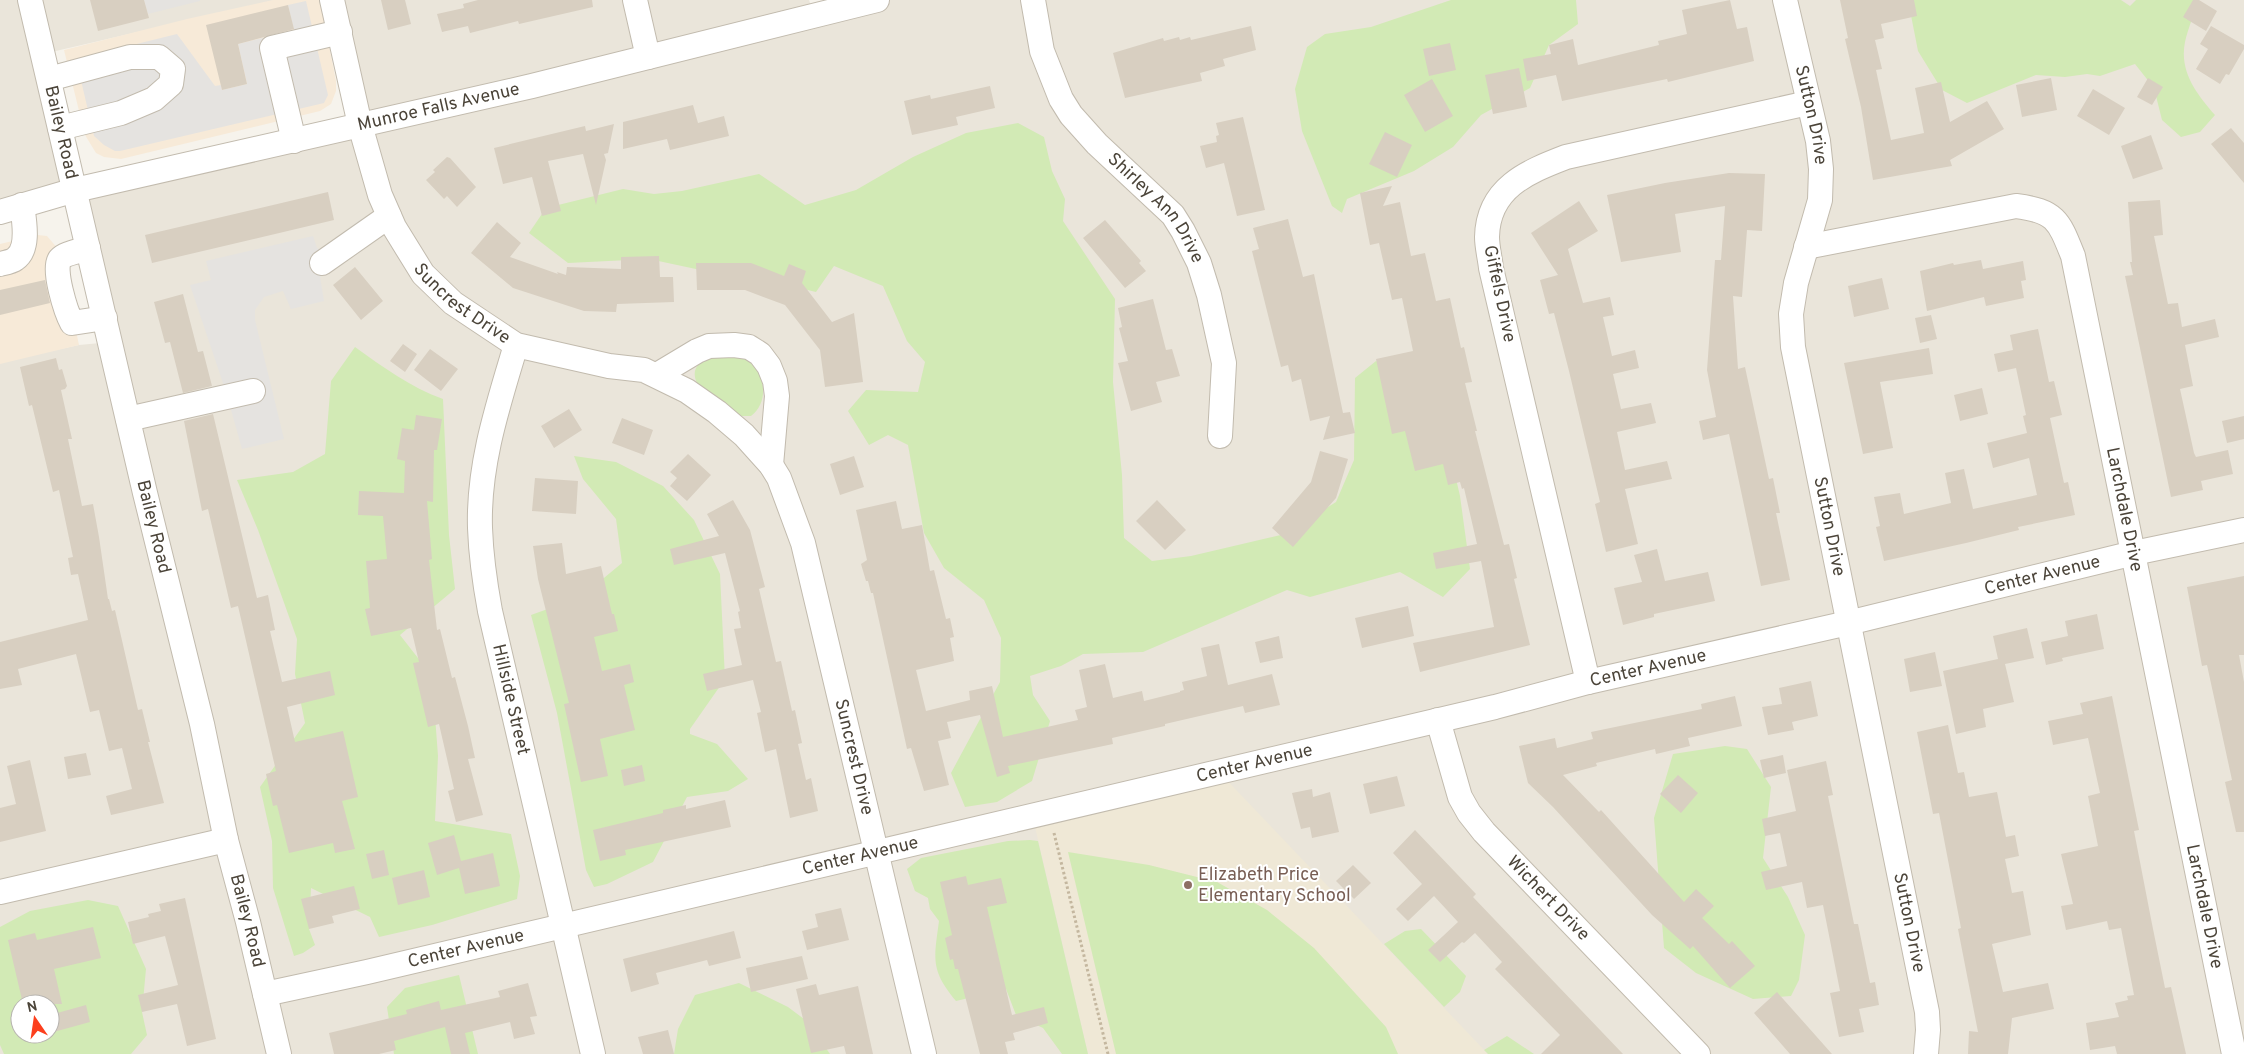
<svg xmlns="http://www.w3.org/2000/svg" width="2244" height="1054" font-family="Overpass,sans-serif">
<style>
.residential{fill:#eae5da;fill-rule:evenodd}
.commercial{fill:#f7ead8}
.education{fill:#efe8d6}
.green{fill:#d2eab5;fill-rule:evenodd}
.parking{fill:#e5e3e0}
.building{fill:#d8cfc1}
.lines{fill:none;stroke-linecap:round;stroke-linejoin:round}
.minor-casing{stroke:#c2bbae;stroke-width:26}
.path{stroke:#c4b79f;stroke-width:3;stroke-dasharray:2.5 2.5;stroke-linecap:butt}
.minor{stroke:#fff;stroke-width:24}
.education-dot{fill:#8d6e63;stroke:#fff;stroke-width:2}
.labels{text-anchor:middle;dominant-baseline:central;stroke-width:4;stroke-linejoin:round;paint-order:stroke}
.street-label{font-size:18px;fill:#4b4439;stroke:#fff}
.education-label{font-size:18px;fill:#785e54;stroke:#fff;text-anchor:start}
</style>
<rect width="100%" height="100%" fill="#f6f3ec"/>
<path class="residential" d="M0,0H275L43,54L74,190L360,125L332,0H809L814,15L877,0H2244V1054H0V362L79,345L111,342L75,191L0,212ZM20,1004H50V1034H20Z"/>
<path class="commercial" d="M273,0H320L336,81V91L331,104L320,111L121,159L104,157L96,153L85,135L64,50L187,19Z
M38,235L47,236L59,250L79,345L0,364V244Z"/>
<path class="education" d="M1218,771L1488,1054H1088L1032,814Z"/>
<path class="green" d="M1451,0H1576L1578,24L1549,45L1530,88L1481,115L1453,147L1414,171L1347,199L1342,213L1332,206L1302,131L1295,89L1307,47L1325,34L1371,27Z
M1908,0H2121L2130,6L2136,0H2196C2195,14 2188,28 2185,42C2179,72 2197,94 2215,115L2200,132L2181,137L2162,120L2154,88L2135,64L2100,76L2087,74L2065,77L2036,75L1967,103L1942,90L1918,51Z
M1018,123L1044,137L1052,171L1065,199L1063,221L1115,299L1113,382L1122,475L1124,538L1152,561L1191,556L1285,534L1336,502L1354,460L1355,378L1376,361L1407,376L1440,410L1460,496L1470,569L1443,597L1400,572L1310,597L1287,590L1143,652L1083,654L1061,666L1030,676L1033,695L1050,721L1032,781L997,802L965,807L951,773L1000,682L1001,638L984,600L944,568L924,533L908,445L888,435L869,445L848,411L866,390L918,392L925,362L907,341L883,286L834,266L816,292L750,276L738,278L649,259L568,263L529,233L546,208L623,189L654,194L682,191L759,174L805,205L856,190L913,157L966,133Z
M355,347C383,367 410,387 443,399L449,535L455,589L400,635L432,676L438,756L435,821L511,834L520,876L517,899L432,925L379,937L370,917L311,888L309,929L315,945L303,953L294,956L273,888L272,841L260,787L305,723L295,674L297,639L258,530L237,480L293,472L325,454L331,381Z
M712,355C721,356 735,354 743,358C765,368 771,401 751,416H741L697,383C690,368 700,362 712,355Z
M574,456L616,462L663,486L694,520L720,574L725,679L690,729V734L717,744L748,779L728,791L687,797L653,862L607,884L594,887L586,870L557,713L531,615L581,597L622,563L616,519L583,479Z
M1725,746L1747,749L1771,787L1763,858L1788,897L1805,935L1799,980L1791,996L1753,999L1696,973L1664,948L1654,818L1673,754Z
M1030,840L1038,841L1088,1054H1062L1043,1028L1016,1015L1006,989L956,1001C930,970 934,959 939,921L930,909L928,898L915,891L907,869L921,858L1008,841Z
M1068,852L1149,865L1217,882L1267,910L1314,948L1386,1027L1398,1054H1116Z
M88,900L118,906L146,969L142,1012L147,1035L131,1054H4L0,1045V927L30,911ZM20,1004H50V1034H20Z
M1421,929L1466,976L1460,992L1444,1007L1384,944L1405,931Z
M459,975L478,1054H394L387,1007L405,988Z
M739,983L788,1007L808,1022L830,1054H674L678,1029L695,995Z
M1507,1036L1534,1054H1488L1484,1050Z"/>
<path class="parking" d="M144,0H200V1L148,14Z
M306,1L328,95L324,103L120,151H115L104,145L94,136L76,59L177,34L215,86L221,85L222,90L247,84L238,44L294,30L288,5Z
M361,219L371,240L320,277L324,301L291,309L283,291L264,297L255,310V320L284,439L242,449L226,392L190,285L211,280L206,261L313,236L317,248L321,250Z"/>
<path class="building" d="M90,0H144L149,18L98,31Z
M381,0H405L411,24L388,30Z
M478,0H592L593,7L519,24L518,21L470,33L468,26L442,32L437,14L464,8L463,4Z
M1730,0L1737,29L1747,27L1754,61L1668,82L1667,79L1562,101L1556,75L1527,81L1523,59L1551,54L1549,45L1573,39L1578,65L1659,45L1658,41L1687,34L1682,10Z
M1840,0H1914L1917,16L1881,24L1884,38L1875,40L1882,69L1876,70L1891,140L1924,133L1915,88L1941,82L1950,122L1987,101L2004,129L1950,160L1952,166L1873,180L1861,107L1845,39L1848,38Z
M2193,0H2199L2217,11L2206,31L2183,17Z
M288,5L294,29L238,44L247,84L222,90L206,25Z
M1251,26L1256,50L1223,59L1225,66L1200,73L1202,81L1125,98L1113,53L1163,38L1164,41L1179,37L1180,40L1190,37L1191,40Z
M2211,26L2244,45V49L2229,75L2226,74L2220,84L2196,69L2208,49L2200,44Z
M1450,43L1456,70L1429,76L1423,49Z
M1519,68L1527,107L1493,114L1485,75Z
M2051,78L2057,110L2022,117L2016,85Z
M2148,78L2163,87L2152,105L2137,97Z
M1432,79L1453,116L1425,132L1404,95Z
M990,86L995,108L956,117L958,125L912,135L904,101L930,95L931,99Z
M2093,89L2125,108L2109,135L2077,116Z
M693,105L698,123L724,116L729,136L670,150L667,139L623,149V122Z
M1243,117L1265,210L1237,216L1224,163L1206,168L1200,146L1217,142L1216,136L1219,135L1216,123Z
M614,124L608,153L604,154L606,160L596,205L583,154L548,161L561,211L542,216L532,177L503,184L494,148L585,126L586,131Z
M2231,128L2244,143V183L2211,144Z
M1385,132L1412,145L1397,177L1369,164Z
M2151,135L2163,169L2133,179L2121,146Z
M447,157L450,158L476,187L457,207L447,196L444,199L426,180L435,172L433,170Z
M1729,173L1765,174L1762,231L1747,230L1742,297L1733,296L1738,369L1745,367L1769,479L1773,478L1780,513H1776L1790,580L1761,586L1729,434L1703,440L1699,421L1716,417L1707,370L1715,260H1721L1725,206L1675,214L1681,252L1621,262L1607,195L1665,183Z
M1392,186L1383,206L1400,202L1411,256L1425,253L1436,301L1450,298L1461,348L1464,347L1472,382L1465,383L1477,431H1475L1504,545L1509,544L1517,578L1514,579L1530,645L1420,672L1413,643L1494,627L1481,561L1436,569L1433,553L1477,544L1464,488L1462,489L1460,482L1448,485L1443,464L1415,471L1405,431L1392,434L1376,359L1413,351L1402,298L1392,300L1379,243L1370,245L1360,193Z
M328,192L334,220L152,263L145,235Z
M2160,200L2163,235L2154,236L2168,304L2178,303L2182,327L2215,319L2219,337L2185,345L2193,386L2180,389L2194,453L2196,457L2228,450L2233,474L2201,481L2203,490L2171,497L2125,276L2133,275L2130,262H2132L2128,202Z
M1579,201L1598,231L1568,249L1583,303L1610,297L1614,315L1603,317L1612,356L1635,350L1639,368L1613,374L1621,409L1651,403L1656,423L1617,432L1625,470L1667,461L1672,479L1625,489L1638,544L1606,552L1595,504L1600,502L1569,371L1554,313L1549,314L1540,280L1558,275L1531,233Z
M1288,219L1303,277L1314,274L1343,413L1350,412L1355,433L1323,440L1330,416L1310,421L1301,379L1292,382L1288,365L1281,367L1252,251L1259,249L1253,228Z
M1105,220L1141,261L1139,263L1146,271L1125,288L1083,238Z
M497,222L521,243L510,257L558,274L557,272L566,275L567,267L621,269V257L659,256L660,277H673L674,302L617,304L616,312L584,311L513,288L471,253Z
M1981,260L1983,269L2023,261L2026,280L2021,281L2024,298L1986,306L1984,297L1927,311L1920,271L1953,263L1954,265Z
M696,263H751L784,276L789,264L806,271L802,283L832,322L854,313L863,382L825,387L820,350L785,305L745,290H697Z
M355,267L383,301L361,320L333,285Z
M1882,278L1889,309L1854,317L1848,286Z
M45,280L50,303L0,315V290Z
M183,294L198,352L203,351L212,386L183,393L170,342L165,343L154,302Z
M1153,299L1166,350L1172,349L1180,376L1156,382L1162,402L1131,411L1118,363L1128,361L1119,328L1122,327L1118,308Z
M1931,315L1937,339L1920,343L1915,318Z
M2038,329L2049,382L2054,381L2062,415L2050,418L2064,483L2068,482L2075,515L2018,527L2019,530L1966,543L1884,561L1876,527L1880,526L1874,497L1900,493L1904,514L1951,503L1945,473L1964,469L1973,509L2037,495L2029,458L1993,468L1987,443L2027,433L2023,416L2026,415L2016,368L1998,372L1994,354L2013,350L2010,335Z
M403,344L417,354L405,372L390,361Z
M1929,348L1933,374L1880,382L1893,448L1863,454L1844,363Z
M430,349L458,369L441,391L414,370Z
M56,358L59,370L62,369L67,386L65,389L61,390L72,439H68L82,506L93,504L99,537L108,599H109L112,611L115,610L138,710L142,709L150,742H148L164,803L111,815L106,796L132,789L122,748L109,751L99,710L90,712L76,654L18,669L22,685L0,689V642L88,620L78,574L71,575L68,558L73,557L59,490L53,492L32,405L29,406L20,367Z
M1982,388L1988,414L1960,421L1954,395Z
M569,409L582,430L554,448L541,426Z
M213,414L257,598L268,595L275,630L270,631L282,682L330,671L335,695L287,707L295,742L343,731L358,797L342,801L355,849L335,853L333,843L289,853L277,805L273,806L266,774L276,771L238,606L231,608L208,509L202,511L184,421Z
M416,415L442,419L437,450H434L433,502L427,501L432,559L429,560L437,630L440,629L452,678L455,677L468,726L475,758L468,759L483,815L456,822L448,791L454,789L439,724L428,727L413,663L419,662L411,628L371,636L365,609L370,608L366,561L387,559L383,516L358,515L359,491L404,493L405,461L397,459L402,428L414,430Z
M2244,416V439L2227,443L2222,421Z
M622,418L653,430L644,455L612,443Z
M1320,451L1348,459L1336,498L1293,547L1272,528L1311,482Z
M688,454L711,475L687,501L670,486L677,478L670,472Z
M854,456L864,487L840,495L830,464Z
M535,478L578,481L576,514L532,511Z
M733,500L750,530L765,587L759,589L776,662L781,661L792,711L795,710L802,743L798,744L806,780L811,778L818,811L790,818L776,749L765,752L757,713L761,712L753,680L707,691L703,674L742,665L734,629L741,628L738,612L740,611L725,553L674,565L670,549L719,536L707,514Z
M1157,500L1186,530L1165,550L1136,521Z
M896,501L902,529L922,525L930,571L934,570L946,619L950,618L954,637L950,638L954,661L916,670L926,711L970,700L969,691L992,686L1003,737L1078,720L1075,710L1087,707L1079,670L1105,664L1113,698L1142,691L1144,701L1180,692V691L1184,690L1182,682L1207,676L1201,648L1219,644L1228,685L1272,674L1280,705L1245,713L1243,706L1165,724V726L1112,738L1113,744L1008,766L1010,773L997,777L980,715L947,722L951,738L938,741L949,785L924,791L911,748L907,749L873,593H871L868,581H866L861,564L867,560L856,510Z
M562,543L566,574L601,566L612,614H614L618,631L594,637L602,671L630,664L634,682L624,685L635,730L600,739L608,776L581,782L564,704L569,703L538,579L533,546Z
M1657,549L1665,581L1708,572L1715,601L1654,614V617L1623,625L1614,588L1642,582L1634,555Z
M2244,576V655H2239L2244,682V832H2236L2225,782L2232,780L2207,665L2202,666L2187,587Z
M1408,606L1414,636L1362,648L1355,618Z
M2097,614L2104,649L2062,658L2063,661L2046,665L2041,642L2068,636L2065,621Z
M2027,628L2034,658L2005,664L2014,702L1983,709L1986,727L1956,734L1943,671L1998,659L1993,636Z
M1279,636L1283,658L1260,663L1255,642Z
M1935,652L1942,686L1910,692L1904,659Z
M1811,681L1818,716L1792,722L1794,730L1768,735L1762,707L1782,704L1779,688Z
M1735,696L1742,726L1688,738L1690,746L1656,754L1655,749L1596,763L1597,766L1563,775L1599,812L1601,810L1684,902L1696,889L1714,906L1702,918L1729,944L1732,941L1755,966L1730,988L1693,946L1690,949L1652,915L1553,807L1528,783L1519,746L1555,738L1557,748L1593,739L1591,732L1702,709L1701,704Z
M2112,696L2139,830L2134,831L2152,924L2165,988L2171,987L2186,1054H2117L2115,1046L2090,1050L2086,1023L2119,1017L2115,1003L2128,1000L2127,996L2134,995L2121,928L2109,930L2107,921L2066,930L2061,906L2073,904L2061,854L2098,846L2088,796L2100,793L2088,738L2053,745L2048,721L2083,714L2080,703Z
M1948,725L1958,773L1964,772L1969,797L1997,792L2006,837L2015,835L2019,856L2005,859L2012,893L2023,891L2031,935L1992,944L2003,992L2048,983L2054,1009L2012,1018L2008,1054H1968L1969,1031L1978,1032L1958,929L1961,928L1939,813L1933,814L1917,732Z
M86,753L91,775L68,779L64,757Z
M1783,755L1786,773L1764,778L1760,760Z
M30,760L46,831L0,842V808L16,804L7,766Z
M1826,761L1833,795L1828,796L1854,924H1858L1870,983L1875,982L1879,1005L1859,1009L1864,1032L1839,1037L1830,993L1840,991L1823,905L1807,908L1802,882L1766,890L1761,872L1787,866L1780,833L1765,836L1762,819L1796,811L1787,770Z
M642,765L645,781L624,786L621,770Z
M1678,775L1698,793L1681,813L1660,794Z
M1397,776L1405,806L1370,814L1363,784Z
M1312,789L1313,797L1330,792L1339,832L1312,838L1310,827L1301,829L1292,793Z
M725,800L731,827L625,850L626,855L600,861L593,830L663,813V810L686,805V809Z
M1415,830L1476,894L1473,897L1623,1054H1541L1560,1035L1495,969L1502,962L1475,933L1464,943L1462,942L1440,962L1428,950L1458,922L1434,896L1408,921L1396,909L1422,884L1393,853Z
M454,835L461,861L493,853L500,886L465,894L459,868L437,875L428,843Z
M384,850L389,875L372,879L366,854Z
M1353,865L1371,883L1354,899L1336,881Z
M424,870L430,897L398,905L392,878Z
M966,876L968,885L1001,878L1007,903L987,907L1012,1015L1044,1007L1048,1023L1013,1033L1015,1040L1005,1042L1008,1054H980L958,969H955L953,959L950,960L945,938L952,935L940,882Z
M354,886L360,909L332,916L334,923L309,929L301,899Z
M185,898L216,1039L187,1046L177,1004L142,1012L138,995L178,985L165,936L133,944L128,922L149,917L148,914L161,911L159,904Z
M841,908L849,940L807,950L802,931L818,927L815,914Z
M93,927L101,958L54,969L62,1004H23L8,940L35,933L37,940Z
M734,931L741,958L709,966L707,960L656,973L659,984L631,992L623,959Z
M802,956L808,979L751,992L746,968Z
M528,983L537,1016L530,1017L535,1034L514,1039L510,1022L465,1033L470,1054H451L445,1027L394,1041L396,1050L379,1054H334L329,1033L407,1014L406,1010L439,1001L441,1010L500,997L498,991Z
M816,984L819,995L858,986L873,1054H846L844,1046L811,1053L796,989Z
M1777,992L1832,1054H1790L1754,1013Z
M86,1005L90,1022L50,1033V1015Z
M668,1030L674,1054H643L638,1037Z"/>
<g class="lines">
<defs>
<g id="minor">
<path id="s1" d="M30,0L145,493L202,724L226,840L248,922L279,1054"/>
<path id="s2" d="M332,0L360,125L380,195L394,227L423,274L453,303L516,345L609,366L644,370L687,391L717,412L744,435L771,465L779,478L803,543L924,1054"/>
<path d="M635,0L648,57"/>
<path id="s3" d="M1033,0L1042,51L1061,99L1071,115L1097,144L1173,215L1183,231L1199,263L1209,295L1224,363L1220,436"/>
<path id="s4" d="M1785,0L1818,141L1821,169L1820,200L1796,283L1791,314L1793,347L1927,1012L1928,1030L1926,1054"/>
<path d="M49,79L130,57H159L173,69L171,84L154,99L121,113L60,128"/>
<path d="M294,141L272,48L340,32"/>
<path id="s5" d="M0,212L75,190L532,86L877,0"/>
<path id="s6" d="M1806,247L2016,206C2056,211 2059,221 2073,256L2234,1054"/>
<path d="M88,248C81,251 65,253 60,259C52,268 66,312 72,323L105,318"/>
<path d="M322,263L389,216"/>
<path d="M0,264C4,263 11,262 15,259C30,249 24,220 22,205"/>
<path id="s7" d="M516,345C498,405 478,465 480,528C481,556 485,584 490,611L593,1054"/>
<path d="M657,375L697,351L709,346L734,345L749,347L760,354L769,366L775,381L777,396L771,465"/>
<path d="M128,419L253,391"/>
<path d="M1588,682L1491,268C1490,258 1487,247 1487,237C1488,188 1527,172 1566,157L1808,103"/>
<path id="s8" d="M1438,720L1460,797L1469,813L1484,832L1698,1054"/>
<path d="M0,892L226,840"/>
<path id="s9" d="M265,994L367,972L1495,707L1588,682L1848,623L2134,553L2244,530"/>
</g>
</defs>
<use href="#minor" class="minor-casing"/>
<path class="path" d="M1054,833L1108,1054"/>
<use href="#minor" class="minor"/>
</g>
<circle class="education-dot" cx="1188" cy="885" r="5"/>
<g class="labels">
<g class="street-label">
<text stroke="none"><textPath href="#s5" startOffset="451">Munroe Falls Avenue</textPath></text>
<text stroke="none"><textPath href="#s4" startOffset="118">Sutton Drive</textPath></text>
<text stroke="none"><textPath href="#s1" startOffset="136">Bailey Road</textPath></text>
<text stroke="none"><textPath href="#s3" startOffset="249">Shirley Ann Drive</textPath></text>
<text transform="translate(1499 294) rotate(78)">Giffels Drive</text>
<text stroke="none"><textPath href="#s2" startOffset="340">Suncrest Drive</textPath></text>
<text stroke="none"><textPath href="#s6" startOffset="555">Larchdale Drive</textPath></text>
<text stroke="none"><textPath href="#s4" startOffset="538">Sutton Drive</textPath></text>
<text stroke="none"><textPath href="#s1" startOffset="541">Bailey Road</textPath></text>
<text stroke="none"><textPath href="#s9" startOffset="1826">Center Avenue</textPath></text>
<text stroke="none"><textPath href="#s9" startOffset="1421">Center Avenue</textPath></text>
<text stroke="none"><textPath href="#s7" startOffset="362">Hillside Street</textPath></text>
<text stroke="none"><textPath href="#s2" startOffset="1004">Suncrest Drive</textPath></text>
<text stroke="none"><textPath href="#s9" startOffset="1016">Center Avenue</textPath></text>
<text stroke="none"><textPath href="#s9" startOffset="611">Center Avenue</textPath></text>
<text stroke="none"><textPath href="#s8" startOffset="215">Wichert Drive</textPath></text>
<text stroke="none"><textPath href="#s6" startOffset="960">Larchdale Drive</textPath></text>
<text stroke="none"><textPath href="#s1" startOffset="946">Bailey Road</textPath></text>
<text stroke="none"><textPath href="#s4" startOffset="942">Sutton Drive</textPath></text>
<text stroke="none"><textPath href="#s9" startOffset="206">Center Avenue</textPath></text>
</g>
<g class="education-label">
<text x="1198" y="875">Elizabeth Price<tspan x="1198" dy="21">Elementary School</tspan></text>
</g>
</g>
<g transform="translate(35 1019) rotate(347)"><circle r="24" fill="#ffffff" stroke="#b7b4b0"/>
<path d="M0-4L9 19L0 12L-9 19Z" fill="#fc3f1d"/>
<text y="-8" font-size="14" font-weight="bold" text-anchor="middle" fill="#4b4439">N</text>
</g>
</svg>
